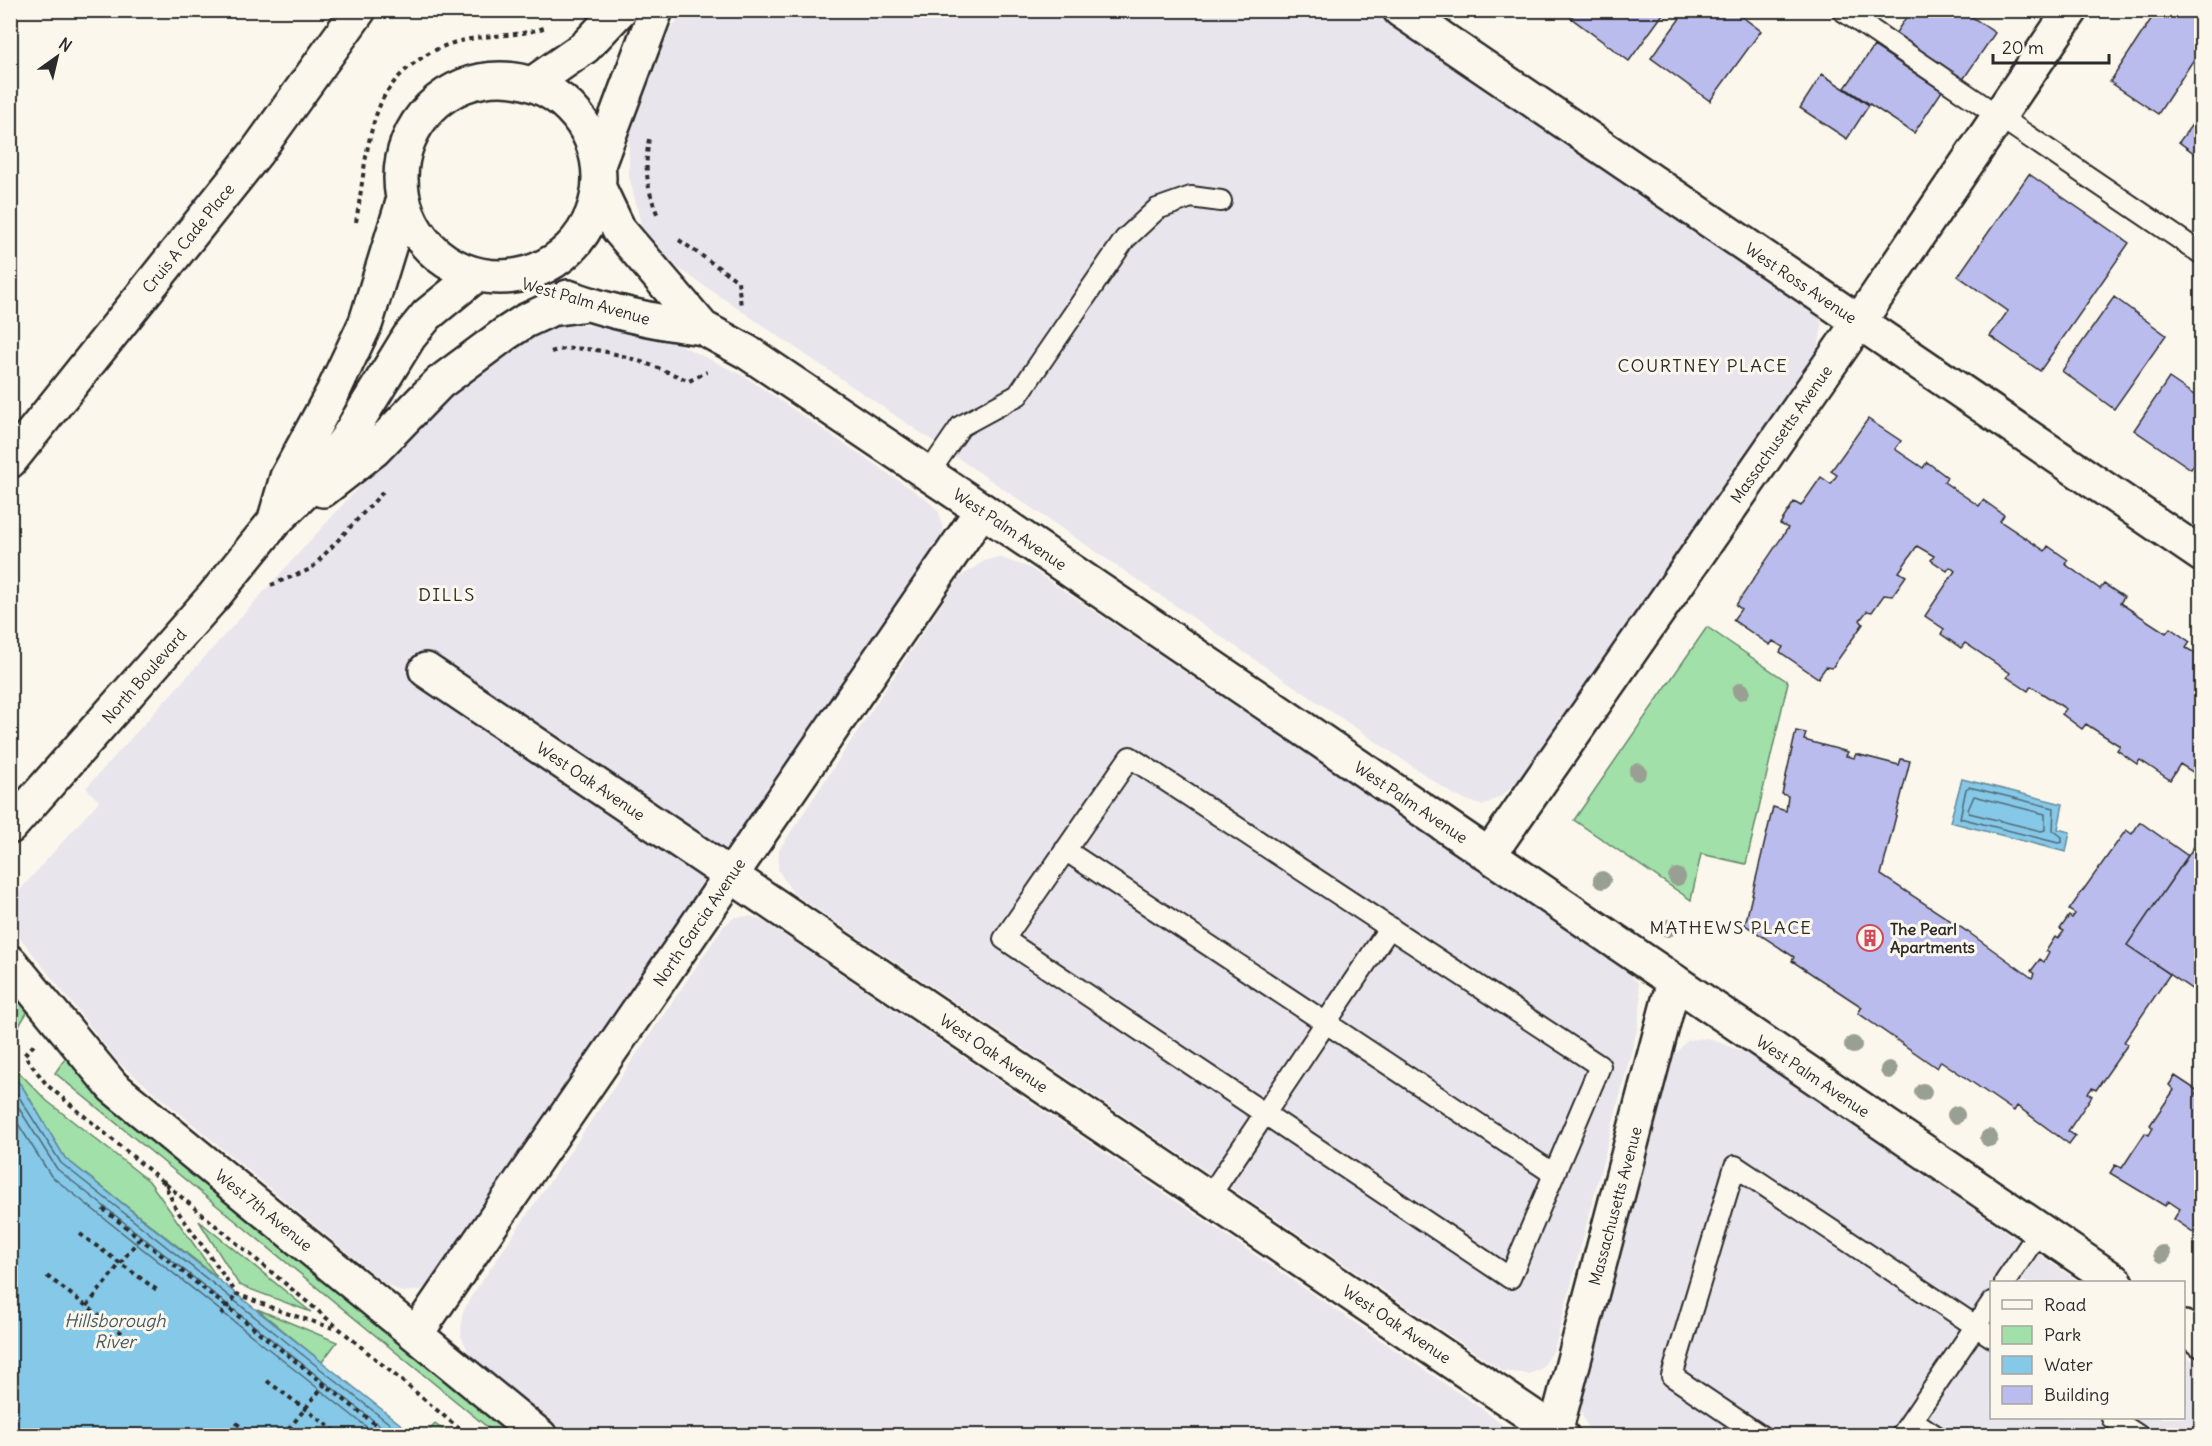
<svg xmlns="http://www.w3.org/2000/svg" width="2212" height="1446" font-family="Delius,sans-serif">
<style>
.built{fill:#e8e5ed}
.green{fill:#a1e0a8;stroke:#66866a;stroke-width:1.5}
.water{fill:#86c8e7;stroke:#62899c;stroke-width:1.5}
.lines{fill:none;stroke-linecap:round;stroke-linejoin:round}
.shore{stroke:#4f6a76;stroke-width:1.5}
.building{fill:#bbbcee;stroke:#2b2b2b;stroke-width:1.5}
.service-casing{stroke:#2b2b2b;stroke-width:24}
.minor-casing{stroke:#2b2b2b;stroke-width:38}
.tertiary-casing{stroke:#2b2b2b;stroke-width:38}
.path{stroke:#2b2b2b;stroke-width:4;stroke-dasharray:4.5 4.5;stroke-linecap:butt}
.service{stroke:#fbf7ec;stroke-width:20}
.minor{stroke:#fbf7ec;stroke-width:33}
.tertiary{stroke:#fbf7ec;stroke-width:33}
.tree{fill:#99a093}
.labels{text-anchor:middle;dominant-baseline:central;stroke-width:6;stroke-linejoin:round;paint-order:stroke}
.street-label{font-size:16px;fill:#2b2b2b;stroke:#fbf7ec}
.poi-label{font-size:16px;font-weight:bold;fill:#2b2b2b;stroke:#fbf7ec;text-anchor:start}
.neighbourhood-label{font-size:18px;letter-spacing:1.5px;fill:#2b2b2b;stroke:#fbf7ec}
.water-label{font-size:18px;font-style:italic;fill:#465a63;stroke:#fbf7ec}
</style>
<rect width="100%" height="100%" fill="#fbf7ec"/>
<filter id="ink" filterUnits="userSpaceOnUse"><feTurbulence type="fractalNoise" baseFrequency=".0167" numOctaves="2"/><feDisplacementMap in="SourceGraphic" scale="12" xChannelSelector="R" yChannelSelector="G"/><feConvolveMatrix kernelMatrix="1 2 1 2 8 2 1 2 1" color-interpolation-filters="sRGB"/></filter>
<g filter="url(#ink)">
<path class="built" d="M684,11H1387L1812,300L1822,325L1818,350L1523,775L1504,794L1483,806L1456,796L678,268L642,228L629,176V129L639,93L666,36Z
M547,324L619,327L680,345L744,376L926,499L939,512L943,529L940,546L438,1278L421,1290L402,1292L384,1283L119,1063L11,926V900L99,801L86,788L444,393Z
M999,557L1030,568L1621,965L1638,983L1641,999L1638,1026L1554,1350L1542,1368L1529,1374L1503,1371L793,893L778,870L779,850L959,578L984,561Z
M750,916L763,921L1485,1411L1515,1435H569L471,1357L461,1336L462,1314L471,1297L724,926L735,917Z
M1707,1038L1747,1053L2079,1282H1992V1418H2184V1354L2201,1367V1435L1597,1436L1587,1426L1580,1409L1581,1394L1664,1071L1676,1053L1688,1040Z"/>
<path class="green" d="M1707,627L1788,682L1746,864L1701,854L1691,900L1574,820Z
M11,990L28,1011L11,1039Z
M66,1057L98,1094L515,1435H497L55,1073Z
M10,1063L47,1101L149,1181L217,1277L65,1158L22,1086L11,1075Z
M199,1221L311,1312L239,1285Z
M257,1309L337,1342L322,1362Z
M435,1424L450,1435H425Z"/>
<path class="water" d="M1962,779L2063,804L2058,829L2070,832L2066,852L1950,822Z
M10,1075L22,1086L65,1158L414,1435H11Z"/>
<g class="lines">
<path class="shore" d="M1969,787L2054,808L2053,830L2062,837V842L2058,843L1960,818L1966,789Z
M1974,796L2045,814V830L2041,831L1969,813L1968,810Z
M10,1083L61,1163L405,1436
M10,1094L57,1169L393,1436
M10,1111L51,1176L378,1436"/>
</g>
<path class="building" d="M1577,10H1666L1629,61L1571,18Z
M1686,10H1733L1761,31L1710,101L1651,58Z
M1911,10H1962L1995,33L1962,81L1895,34Z
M2157,10H2187L2202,20V47L2158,114L2110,82Z
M1874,46L1942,91L1914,133L1845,88Z
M1822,74L1869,105L1847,139L1800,108Z
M2202,111V159L2179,142Z
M2029,174L2129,243L2040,371L1990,336L2008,311L1958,276Z
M2114,297L2166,335L2114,409L2062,371Z
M2169,378L2197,397L2202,390V452L2191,469L2134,430Z
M1868,419L1901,441L1895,449L1923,468L1927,462L1947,477L1944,482L1979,506L1983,500L2004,515L2000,521L2045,551L2048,546L2068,560L2065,564L2100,589L2104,584L2124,597L2120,603L2166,633L2170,628L2190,642L2186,648L2202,657V778L2180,764L2170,780L2140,760L2137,764L2117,750L2120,746L2086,724L2082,729L2062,714L2066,709L2031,686L2028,691L2007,677L2010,673L1965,643L1961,648L1941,634L1944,629L1925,616L1955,571L1950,567L1947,571L1931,560L1934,556L1917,546L1899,572L1906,576L1892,596L1884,595L1872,612L1867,611L1860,620L1863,624L1832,668L1826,667L1818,678L1780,652L1783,647L1773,641L1770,645L1733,620L1741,609L1736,605L1788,528L1780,524L1794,502L1801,506L1821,477L1831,484L1837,475L1831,471Z
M1796,731L1806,733L1804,740L1848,752L1846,756L1854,758L1856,754L1899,765L1901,759L1910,761L1881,875L1968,932L2032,978L2034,974L2031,971L2040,959L2044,962L2049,953L2046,951L2055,937L2058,939L2064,931L2060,929L2069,916L2072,918L2075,914L2069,910L2126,830L2132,834L2140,822L2188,856L2127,945L2170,974L2124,1042L2128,1044L2096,1090L2092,1088L2088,1093L2092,1096L2068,1131L2075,1136L2069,1144L2017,1106L2014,1111L1941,1061L1937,1068L1858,1013L1862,1007L1792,961L1794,957L1745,925L1773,807L1786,811L1788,796L1782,794Z
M2202,835V996L2127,945Z
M2175,1076L2198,1091L2196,1094L2202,1098V1238L2174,1219L2180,1209L2168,1201L2165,1206L2110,1173L2115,1165L2122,1168L2145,1133L2149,1135L2153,1128L2150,1125L2174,1090L2169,1085Z"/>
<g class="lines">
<defs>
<path id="service" d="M1842,10L2202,254
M928,474L961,426L1018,395L1125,239L1157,209L1191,197L1221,201
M1130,757L1600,1066L1510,1278L1004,939Z
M1065,850L1554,1174
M1209,1197L1390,927
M2005,1282L2040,1230
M2112,1418L2139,1436
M1912,1420L1936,1436
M1761,1436L1672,1376L1735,1166L1992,1337
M1901,1436L1992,1302"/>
<path id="minor" d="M1400,10L2202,555
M10,461L256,153L359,10
M426,670L1562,1436
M1489,855L1859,322L2071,10
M10,962L113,1087L540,1436
M416,1334L982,510
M1554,1436L1674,981"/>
<path id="tertiary" d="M401 178a99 99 0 1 1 198 0a99 99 0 1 1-198 0Z
M532,84L585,47L620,10
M598,165L656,10
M599,188L619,230L703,328L747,352L982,510L2116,1282
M568,297C613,313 656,322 703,328
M323,490L374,450L439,383L505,334L525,321L551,309L588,304
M275,519L287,477L333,392L366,322L403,202
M10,827L214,596L274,522L315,482L347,438L409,337L427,315L476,275
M2184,1328L2202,1340"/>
</defs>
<use href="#service" class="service-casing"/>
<use href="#minor" class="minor-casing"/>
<use href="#tertiary" class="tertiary-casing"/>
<path class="path" d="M649,139C644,169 647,189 658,216
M356,222C363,184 365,141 380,105C393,73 431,46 465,40C492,34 519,37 546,27
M679,240L738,281L741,306
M551,352C591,339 653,365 689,381L707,372
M271,585L311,569L383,492
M34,1045L24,1055L47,1085L468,1436
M163,1180L176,1209L237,1294L283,1312L336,1329
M103,1209L390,1436
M80,1234L157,1290
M47,1276L122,1333
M87,1306L140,1238
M221,1315L237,1294
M267,1381L342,1436
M236,1423L253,1436
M283,1436L325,1384"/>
<use href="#service" class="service"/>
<use href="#minor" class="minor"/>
<use href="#tertiary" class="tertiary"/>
</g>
<g class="tree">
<circle cx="1741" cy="691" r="9"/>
<circle cx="1638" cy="772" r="9"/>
<circle cx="1677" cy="877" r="9"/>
<circle cx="1602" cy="880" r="9"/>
<circle cx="1668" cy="928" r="9"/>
<circle cx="1853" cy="1045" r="9"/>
<circle cx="1889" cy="1070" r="9"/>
<circle cx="1923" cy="1092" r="9"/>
<circle cx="1956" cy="1115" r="9"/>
<circle cx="1989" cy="1138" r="9"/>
<circle cx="2162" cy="1254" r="9"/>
</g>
</g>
<defs>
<symbol id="building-ring" viewBox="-11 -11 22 22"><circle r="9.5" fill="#fbf7ec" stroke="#d1495b" stroke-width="1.5"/><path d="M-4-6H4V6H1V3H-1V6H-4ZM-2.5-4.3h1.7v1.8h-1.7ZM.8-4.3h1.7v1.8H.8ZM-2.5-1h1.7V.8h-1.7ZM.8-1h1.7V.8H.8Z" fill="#d1495b"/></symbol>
</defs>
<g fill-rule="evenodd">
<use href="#building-ring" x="1855" y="923" width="30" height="30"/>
</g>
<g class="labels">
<g class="street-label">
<text transform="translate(188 238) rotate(-51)">Cruis A Cade Place</text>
<text transform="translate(1801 283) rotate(34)">West Ross Avenue</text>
<text transform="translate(586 301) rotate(16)">West Palm Avenue</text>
<text transform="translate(1781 434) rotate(-55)">Massachusetts Avenue</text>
<text transform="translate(1010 529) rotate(34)">West Palm Avenue</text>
<text transform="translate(144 676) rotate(-49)">North Boulevard</text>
<text transform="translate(591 781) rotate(34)">West Oak Avenue</text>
<text transform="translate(1411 802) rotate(34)">West Palm Avenue</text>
<text transform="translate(699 922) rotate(-56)">North Garcia Avenue</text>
<text transform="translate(994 1053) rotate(34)">West Oak Avenue</text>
<text transform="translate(1813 1076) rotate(34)">West Palm Avenue</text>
<text transform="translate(1615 1206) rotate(-75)">Massachusetts Avenue</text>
<text transform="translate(264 1210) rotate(39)">West 7th Avenue</text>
<text transform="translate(1397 1324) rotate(34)">West Oak Avenue</text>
</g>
<g class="poi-label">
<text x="1890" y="929">The Pearl<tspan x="1890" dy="18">Apartments</tspan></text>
</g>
<g class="neighbourhood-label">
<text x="1703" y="365">COURTNEY PLACE</text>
<text x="447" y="594">DILLS</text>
<text x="1731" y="927">MATHEWS PLACE</text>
</g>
<g class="water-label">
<text x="115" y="1320">Hillsborough<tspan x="115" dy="21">River</tspan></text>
</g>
</g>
<rect width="2212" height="1446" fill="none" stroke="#fbf7ec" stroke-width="36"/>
<rect x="18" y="18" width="2176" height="1410" fill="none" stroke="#2b2b2b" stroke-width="2" filter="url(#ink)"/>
<rect x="1990" y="1281" width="195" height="138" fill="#fbf7ec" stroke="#a8a59f" stroke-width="1.5"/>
<rect x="2002" y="1300" width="30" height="9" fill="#fbf7ec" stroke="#a8a59f" stroke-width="1.5"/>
<text x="2044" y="1311" font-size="18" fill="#2b2b2b">Road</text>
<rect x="2002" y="1326" width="30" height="18" fill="#a1e0a8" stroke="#a8a59f" stroke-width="1.5"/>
<text x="2044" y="1341" font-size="18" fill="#2b2b2b">Park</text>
<rect x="2002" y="1356" width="30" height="18" fill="#86c8e7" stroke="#a8a59f" stroke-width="1.5"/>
<text x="2044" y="1371" font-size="18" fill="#2b2b2b">Water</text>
<rect x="2002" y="1386" width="30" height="18" fill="#bbbcee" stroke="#a8a59f" stroke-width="1.5"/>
<text x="2044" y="1401" font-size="18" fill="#2b2b2b">Building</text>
<g transform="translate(57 57) rotate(34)" stroke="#fbf7ec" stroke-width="4.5" paint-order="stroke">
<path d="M0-4.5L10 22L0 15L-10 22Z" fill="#2b2b2b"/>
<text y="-9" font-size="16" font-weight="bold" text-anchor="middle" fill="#2b2b2b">N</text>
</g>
<path d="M1993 54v9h116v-9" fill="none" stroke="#2b2b2b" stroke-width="3"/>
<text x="2002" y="54" font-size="18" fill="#2b2b2b" stroke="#fbf7ec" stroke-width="4.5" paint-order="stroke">20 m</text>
</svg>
